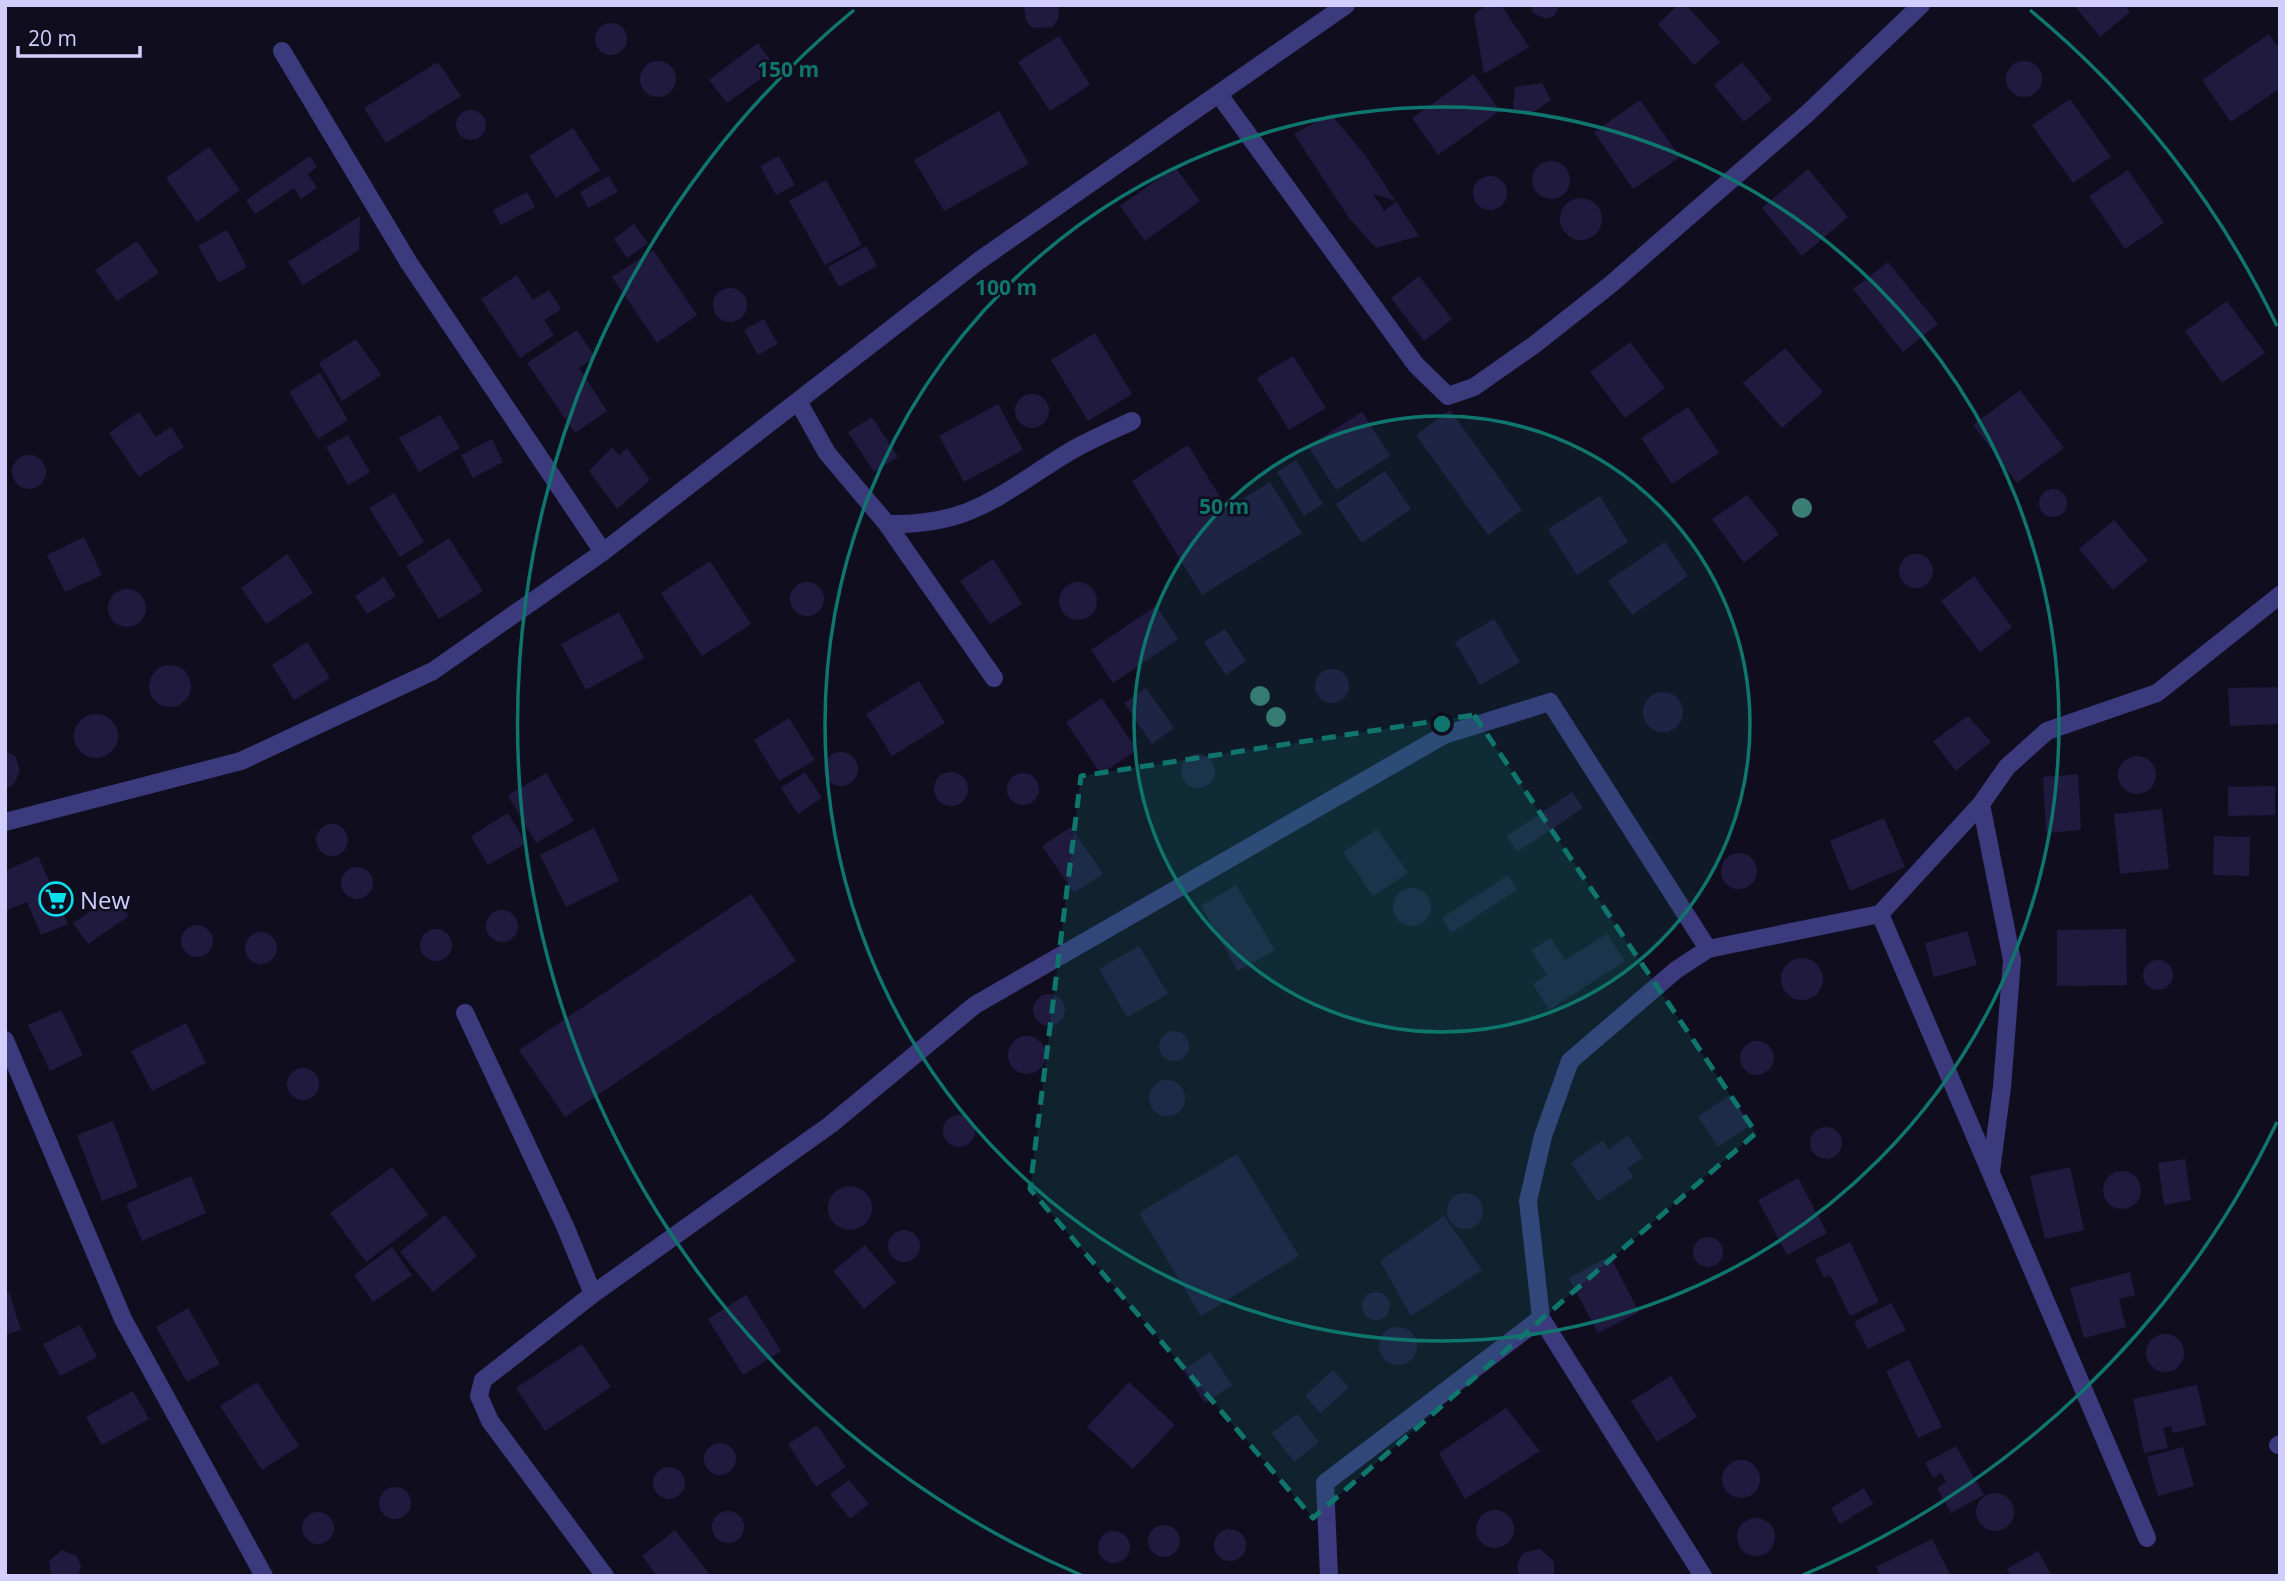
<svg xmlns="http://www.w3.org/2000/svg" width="2285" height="1581" font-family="'Open Sans',sans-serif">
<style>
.building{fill:#201a3f;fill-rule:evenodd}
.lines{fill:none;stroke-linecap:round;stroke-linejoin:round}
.service{stroke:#3a3a7c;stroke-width:18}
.minor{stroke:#3a3a7c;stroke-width:18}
.tree{fill:#3a7d72}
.marked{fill:#0f766e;fill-opacity:0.2;stroke:#0f766e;stroke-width:5;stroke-dasharray:14 9;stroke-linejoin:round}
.ring{fill:none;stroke:#0f766e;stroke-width:3.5}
.labels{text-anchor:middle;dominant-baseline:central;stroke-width:5;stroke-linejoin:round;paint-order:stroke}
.poi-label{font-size:24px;fill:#d1cdfd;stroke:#100d1f;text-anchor:start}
.centre{fill:#0f766e;stroke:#100d1f;stroke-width:3.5}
.ring-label{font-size:21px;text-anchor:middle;font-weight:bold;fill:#0f766e;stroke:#100d1f;stroke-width:5;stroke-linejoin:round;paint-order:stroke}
</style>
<rect width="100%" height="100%" fill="#100d1f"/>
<path class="building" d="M1024,5H1059L1058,20L1052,27L1033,28L1026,21Z
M1486,5H1501L1529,47L1484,74L1474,15Z
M1531,5H1560L1554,16L1546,19L1533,13Z
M1678,5H1686L1720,42L1694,65L1658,24Z
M2074,5H2125L2130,12L2100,37Z
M595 39a16 16 0 1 1 32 0a16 16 0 1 1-32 0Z
M2269,34L2280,50V88L2231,122L2202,80Z
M1059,36L1090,85L1050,111L1018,62Z
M758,43L776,68L727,103L709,80Z
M2006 79a18 18 0 1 1 36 0a18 18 0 1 1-36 0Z
M640 79a18 18 0 1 1 36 0a18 18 0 1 1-36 0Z
M438,62L461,96L386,143L364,108Z
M1742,62L1772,99L1744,122L1714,85Z
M1474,74L1500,111L1438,155L1412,118Z
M1542,83L1551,100L1529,115L1513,112L1515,87Z
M2070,99L2111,157L2073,183L2032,125Z
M1640,100L1680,157L1633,189L1594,132Z
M456 125a15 15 0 1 1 30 0a15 15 0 1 1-30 0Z
M999,111L1029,164L944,211L914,160Z
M1331,114L1365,155L1419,236L1376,248L1349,218L1294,134ZM1373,194L1397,201L1384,211Z
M573,128L600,170L556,198L529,156Z
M209,147L240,190L197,222L166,178Z
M310,156L317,167L308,174L317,188L301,199L294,188L255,214L246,200Z
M779,156L795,185L776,195L760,166Z
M1532 180a19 19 0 1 1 38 0a19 19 0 1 1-38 0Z
M1175,167L1200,201L1145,241L1120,206Z
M1808,169L1848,217L1802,256L1762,208Z
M2128,170L2164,223L2125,249L2089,196Z
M609,176L618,192L588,208L580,192Z
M1473 193a17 17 0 1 1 34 0a17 17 0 1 1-34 0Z
M826,180L862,245L825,265L789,201Z
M527,192L535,207L501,225L493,210Z
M1560 219a21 21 0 1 1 42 0a21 21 0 1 1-42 0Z
M360,216L359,250L303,285L288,262Z
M634,224L648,243L627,258L614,239Z
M227,230L247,267L219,283L198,246Z
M137,241L159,273L117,301L95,270Z
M866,246L877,266L839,287L828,267Z
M653,250L697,315L657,343L612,277Z
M1888,262L1938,324L1903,352L1853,289Z
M517,275L533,300L549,290L561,309L544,320L554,335L520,358L481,299Z
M1419,276L1452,319L1424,341L1391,298Z
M713 305a17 17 0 1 1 34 0a17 17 0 1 1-34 0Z
M2227,301L2265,353L2222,383L2185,331Z
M764,319L778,344L758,355L744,330Z
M577,330L595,357L579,368L607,411L575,433L527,363Z
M1095,333L1132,394L1088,421L1051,360Z
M356,339L381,375L342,401L319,363Z
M1630,342L1665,388L1625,418L1590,372Z
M1785,348L1823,392L1782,428L1743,383Z
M1293,356L1326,408L1289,430L1257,378Z
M320,373L348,420L318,439L289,392Z
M2020,390L2064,448L2017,483L1973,425Z
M1015 411a17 17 0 1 1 34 0a17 17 0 1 1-34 0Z
M998,404L1023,450L964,482L939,436Z
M1688,407L1719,453L1672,484L1641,438Z
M1450,410L1522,510L1488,535L1416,435Z
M139,412L156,437L171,427L184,447L139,477L109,433Z
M1362,412L1390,456L1336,490L1308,446Z
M440,415L460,448L419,472L399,438Z
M872,417L898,457L874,472L848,432Z
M348,435L370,472L348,485L326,447Z
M492,439L503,462L473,478L461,455Z
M1188,445L1227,508L1270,482L1302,533L1202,595L1132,481Z
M612,447L619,455L627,448L650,480L617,509L589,471Z
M12 472a17 17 0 1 1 34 0a17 17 0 1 1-34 0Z
M1296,460L1323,504L1304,516L1277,472Z
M1385,471L1411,509L1362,543L1336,504Z
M2039 503a14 14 0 1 1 28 0a14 14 0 1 1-28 0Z
M394,493L424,542L400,557L369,508Z
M1747,495L1779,534L1744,563L1712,519Z
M1600,496L1628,542L1577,575L1548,529Z
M2114,520L2148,560L2113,590L2079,549Z
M84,537L102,575L65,592L47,555Z
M449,538L483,591L439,619L406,566Z
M1665,542L1688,576L1632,615L1608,581Z
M287,554L313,593L266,624L241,588Z
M1899 571a17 17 0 1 1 34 0a17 17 0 1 1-34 0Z
M993,559L1022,604L990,624L960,581Z
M710,561L751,624L702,656L661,593Z
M1974,576L2012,627L1980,652L1941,601Z
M384,577L396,596L367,614L355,596Z
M790 599a17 17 0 1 1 34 0a17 17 0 1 1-34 0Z
M1059 601a19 19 0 1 1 38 0a19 19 0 1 1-38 0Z
M108 608a19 19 0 1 1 38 0a19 19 0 1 1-38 0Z
M1156,606L1178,639L1113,683L1091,650Z
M619,612L644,658L586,690L561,644Z
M1494,619L1520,662L1480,685L1455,642Z
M1225,629L1246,661L1226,675L1204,642Z
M307,642L330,678L294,700L272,665Z
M149 686a21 21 0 1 1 42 0a21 21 0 1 1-42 0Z
M1315 686a17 17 0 1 1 34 0a17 17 0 1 1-34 0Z
M919,681L945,723L892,756L866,714Z
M2280,687V724L2230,726L2228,688Z
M1146,688L1174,728L1152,744L1124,703Z
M1643 712a20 20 0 1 1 40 0a20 20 0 1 1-40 0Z
M1102,698L1137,750L1101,774L1066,722Z
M74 736a22 22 0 1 1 44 0a22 22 0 1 1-44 0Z
M1968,716L1991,742L1956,771L1933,741Z
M789,718L815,760L779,781L754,740Z
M5,751L15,756L20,771L14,784L5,789Z
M824 769a17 17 0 1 1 34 0a17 17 0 1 1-34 0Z
M1181 771a17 17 0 1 1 34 0a17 17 0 1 1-34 0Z
M2118 775a19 19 0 1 1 38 0a19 19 0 1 1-38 0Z
M934 789a17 17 0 1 1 34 0a17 17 0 1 1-34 0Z
M805,772L822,798L798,814L781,788Z
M1007 789a16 16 0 1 1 32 0a16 16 0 1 1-32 0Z
M546,773L574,821L536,843L508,795Z
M2078,774L2081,830L2046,833L2043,777Z
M2275,786V815L2228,816V787Z
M1572,792L1583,808L1517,852L1507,836Z
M2162,809L2169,869L2120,874L2114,814Z
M508,813L526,843L488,865L471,836Z
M1884,818L1905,867L1850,891L1830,841Z
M316 840a16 16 0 1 1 32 0a16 16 0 1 1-32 0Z
M1071,827L1103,874L1074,893L1042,846Z
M594,828L619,881L566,907L540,855Z
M1377,829L1408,873L1373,896L1343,852Z
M2214,836L2250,837L2249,876L2213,875Z
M1721 871a18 18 0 1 1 36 0a18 18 0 1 1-36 0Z
M38,856L68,924L41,935L27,902L5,911V871Z
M341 883a16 16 0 1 1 32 0a16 16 0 1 1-32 0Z
M1508,875L1517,890L1451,933L1442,918Z
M1236,885L1275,950L1238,971L1201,906Z
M1393 907a19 19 0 1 1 38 0a19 19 0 1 1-38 0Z
M751,894L796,961L565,1117L519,1050Z
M114,895L129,916L88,944L73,923Z
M486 926a16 16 0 1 1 32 0a16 16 0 1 1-32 0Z
M181 941a16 16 0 1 1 32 0a16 16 0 1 1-32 0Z
M2126,929L2127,985L2057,986V930Z
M420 945a16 16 0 1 1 32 0a16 16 0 1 1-32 0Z
M1967,931L1977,965L1934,977L1925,943Z
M245 948a16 16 0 1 1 32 0a16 16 0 1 1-32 0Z
M1607,934L1625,961L1549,1010L1533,984L1547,975L1531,950L1551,938L1565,960Z
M1139,946L1168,994L1127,1017L1099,969Z
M1781 979a21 21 0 1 1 42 0a21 21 0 1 1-42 0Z
M2143 975a15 15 0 1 1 30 0a15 15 0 1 1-30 0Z
M1033 1010a16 16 0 1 1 32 0a16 16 0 1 1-32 0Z
M61,1010L83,1055L50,1071L28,1025Z
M186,1023L206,1063L152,1091L131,1051Z
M1159 1046a15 15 0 1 1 30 0a15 15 0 1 1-30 0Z
M1008 1055a19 19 0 1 1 38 0a19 19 0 1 1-38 0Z
M1740 1058a17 17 0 1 1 34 0a17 17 0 1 1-34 0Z
M287 1084a16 16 0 1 1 32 0a16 16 0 1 1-32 0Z
M1149 1098a18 18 0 1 1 36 0a18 18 0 1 1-36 0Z
M1730,1095L1751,1125L1718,1147L1698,1117Z
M943 1131a16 16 0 1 1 32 0a16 16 0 1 1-32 0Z
M113,1121L138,1187L102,1201L77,1135Z
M1810 1143a16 16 0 1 1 32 0a16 16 0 1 1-32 0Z
M1628,1135L1643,1158L1627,1168L1633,1177L1598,1201L1571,1163L1603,1140L1609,1149Z
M1237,1154L1299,1256L1201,1316L1139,1213Z
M2185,1159L2191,1200L2164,1205L2158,1163Z
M392,1167L428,1215L366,1262L330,1213Z
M2070,1167L2084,1230L2045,1239L2030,1176Z
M2103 1190a19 19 0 1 1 38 0a19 19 0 1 1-38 0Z
M191,1176L206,1213L142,1241L126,1204Z
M1798,1178L1827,1233L1787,1255L1758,1200Z
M828 1208a22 22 0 1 1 44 0a22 22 0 1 1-44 0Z
M1447 1211a18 18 0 1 1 36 0a18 18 0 1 1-36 0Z
M445,1215L477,1256L433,1292L400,1252Z
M1444,1216L1482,1270L1411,1316L1380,1261Z
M888 1246a16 16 0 1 1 32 0a16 16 0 1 1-32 0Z
M1693 1252a15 15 0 1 1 30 0a15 15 0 1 1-30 0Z
M1850,1242L1879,1302L1850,1316L1830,1275L1824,1278L1815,1259Z
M865,1245L896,1282L864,1309L833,1271Z
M392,1247L412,1275L373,1302L354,1275Z
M1610,1256L1639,1312L1598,1333L1569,1278Z
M2130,1272L2135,1295L2119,1299L2126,1327L2084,1338L2070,1288Z
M9,1292L21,1330L5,1335V1293Z
M1362 1306a14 14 0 1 1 28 0a14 14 0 1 1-28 0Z
M746,1295L781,1351L743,1375L708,1319Z
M1891,1303L1906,1330L1868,1349L1854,1322Z
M188,1308L220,1364L187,1382L156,1327Z
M80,1325L97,1357L60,1376L43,1344Z
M1379 1346a19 19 0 1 1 38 0a19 19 0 1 1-38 0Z
M2146 1353a19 19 0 1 1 38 0a19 19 0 1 1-38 0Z
M582,1344L611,1387L545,1431L516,1388Z
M1210,1352L1232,1385L1205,1403L1183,1370Z
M1909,1360L1942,1427L1918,1438L1886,1371Z
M1333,1370L1349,1387L1321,1413L1305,1396Z
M1671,1376L1697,1417L1657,1442L1631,1401Z
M257,1382L299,1446L262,1470L220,1406Z
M1129,1382L1175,1425L1133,1469L1087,1427Z
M2197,1385L2206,1425L2173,1433L2171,1426L2163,1428L2168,1448L2144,1453L2133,1399Z
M133,1391L149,1419L102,1445L86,1417Z
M1506,1408L1540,1451L1465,1499L1439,1453Z
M1297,1414L1319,1442L1294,1462L1272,1433Z
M817,1425L846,1467L816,1487L788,1444Z
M704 1459a16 16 0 1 1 32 0a16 16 0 1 1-32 0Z
M1956,1446L1984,1495L1951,1513L1937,1488L1946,1482L1941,1473L1933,1478L1925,1463Z
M2183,1447L2194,1486L2158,1496L2147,1457Z
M1722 1479a19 19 0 1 1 38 0a19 19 0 1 1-38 0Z
M653 1483a16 16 0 1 1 32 0a16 16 0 1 1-32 0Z
M849,1480L869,1504L850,1519L830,1494Z
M379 1503a16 16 0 1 1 32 0a16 16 0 1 1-32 0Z
M1864,1488L1873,1504L1840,1524L1831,1508Z
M1976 1512a19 19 0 1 1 38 0a19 19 0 1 1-38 0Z
M1476 1529a19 19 0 1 1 38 0a19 19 0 1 1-38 0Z
M712 1527a16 16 0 1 1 32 0a16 16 0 1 1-32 0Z
M302 1528a16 16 0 1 1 32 0a16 16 0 1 1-32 0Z
M1737 1537a19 19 0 1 1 38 0a19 19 0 1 1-38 0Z
M1148 1541a16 16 0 1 1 32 0a16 16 0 1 1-32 0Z
M1214 1545a16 16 0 1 1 32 0a16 16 0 1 1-32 0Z
M675,1530L711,1576H657L642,1556Z
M1098 1547a16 16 0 1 1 32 0a16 16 0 1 1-32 0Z
M1932,1539L1951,1576H1881L1876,1567Z
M1540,1549L1554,1561V1576H1519L1517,1565L1523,1553Z
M62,1550L77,1556L81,1566L78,1576H51L49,1561Z
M2038,1551L2052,1576H2011L2007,1569Z"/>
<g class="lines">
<path class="service" d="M799,403L827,453L887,524C973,526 1001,493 1069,452C1089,440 1111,431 1132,421
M887,524L994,678"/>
<path class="minor" d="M282,51L409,263L603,552
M1220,96L1416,365L1448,396L1474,387L1534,345L1610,285L1809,112L1921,5
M1981,804L2012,960L2002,1087L1991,1171
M5,822L241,761L433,671L603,552L980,260L1346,5
M1880,914L2147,1538
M465,1013L565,1226L593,1294
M5,1040L123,1319L264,1576
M1541,1318L1703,1576
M2278,1445L2280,1444
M605,1576L490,1421L479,1396L483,1380L593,1294L830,1125L975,1005L1444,735L1550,702L1708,949
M1329,1576L1325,1483L1541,1318L1528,1201L1543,1136L1570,1061L1676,970L1708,949L1880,914L1981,804L2007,767L2047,731L2157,693L2280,595"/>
</g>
<g class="tree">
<circle cx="1802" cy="508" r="10"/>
<circle cx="1260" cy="696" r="10"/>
<circle cx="1276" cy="717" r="10"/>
</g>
<path class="marked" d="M1474,715L1756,1133L1313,1518L1030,1189L1081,776Z"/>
<circle cx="1442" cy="724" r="308" fill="#0f766e" fill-opacity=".12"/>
<g class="ring">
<circle cx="1442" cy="724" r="308"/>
<circle cx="1442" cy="724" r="617"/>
<path d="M2277 1122A925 925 0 0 1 1803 1575M1081 1575A925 925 0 0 1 854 10M2030 10A925 925 0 0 1 2277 326"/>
</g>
<defs>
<symbol id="supermarket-ring" viewBox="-11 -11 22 22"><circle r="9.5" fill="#100d1f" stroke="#0bdeeb" stroke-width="1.5"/><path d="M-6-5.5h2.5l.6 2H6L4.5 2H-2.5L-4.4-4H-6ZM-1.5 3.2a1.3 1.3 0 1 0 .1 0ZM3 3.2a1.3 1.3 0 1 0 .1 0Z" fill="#0bdeeb"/></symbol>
</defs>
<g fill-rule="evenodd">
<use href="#supermarket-ring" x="37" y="880" width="38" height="38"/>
</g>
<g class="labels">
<g class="poi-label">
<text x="80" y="899">New</text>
</g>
</g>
<circle cx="1442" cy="724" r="10" class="centre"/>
<g class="ring-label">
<text x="788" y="77">150 m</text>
<text x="1006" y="295">100 m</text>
<text x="1224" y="514">50 m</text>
</g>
<rect width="2285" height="1581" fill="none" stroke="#d1cdfd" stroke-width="14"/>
<path d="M18 46v10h122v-10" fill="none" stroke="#d1cdfd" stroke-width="3.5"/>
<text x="28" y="46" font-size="21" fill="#d1cdfd" stroke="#100d1f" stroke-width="5" paint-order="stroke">20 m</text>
</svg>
